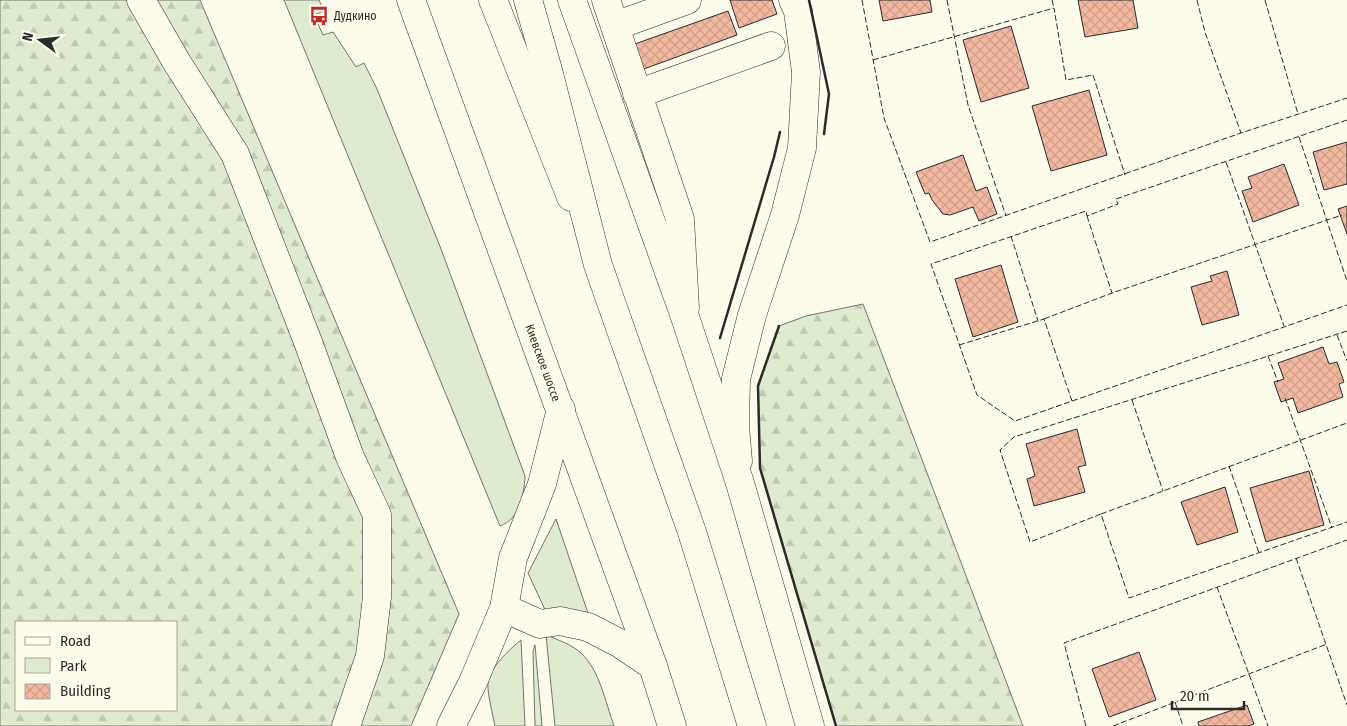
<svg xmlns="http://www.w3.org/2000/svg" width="1347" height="726" font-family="'Fira Sans Condensed',sans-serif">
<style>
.green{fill:#deebd1;stroke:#74746e}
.forest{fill:url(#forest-firs);stroke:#74746e;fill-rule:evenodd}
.building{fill:url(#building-cross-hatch);stroke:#2b2b2b}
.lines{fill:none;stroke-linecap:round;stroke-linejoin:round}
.minor-casing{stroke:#2b2b2b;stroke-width:29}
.major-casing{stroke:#2b2b2b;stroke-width:29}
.highway-casing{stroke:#2b2b2b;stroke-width:29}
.minor{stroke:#fdfbea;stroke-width:28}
.major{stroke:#fdfbea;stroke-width:28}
.highway{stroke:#fdfbea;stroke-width:28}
.fence{stroke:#2b2b2b;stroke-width:1;stroke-dasharray:6 2.5;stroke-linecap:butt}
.wall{stroke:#2b2b2b;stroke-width:2.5}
.labels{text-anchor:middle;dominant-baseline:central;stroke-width:4;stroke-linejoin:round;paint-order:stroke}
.poi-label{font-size:12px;fill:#2b2b2b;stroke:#fdfbea;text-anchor:start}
.street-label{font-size:12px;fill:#2b2b2b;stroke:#fdfbea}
</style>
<defs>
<pattern id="forest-firs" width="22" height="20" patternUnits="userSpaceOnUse" patternTransform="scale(1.25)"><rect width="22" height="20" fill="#deebd1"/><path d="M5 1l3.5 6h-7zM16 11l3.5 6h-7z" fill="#bfcab4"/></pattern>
<pattern id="building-cross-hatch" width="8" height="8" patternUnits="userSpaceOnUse" patternTransform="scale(1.25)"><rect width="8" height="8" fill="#f2b8a0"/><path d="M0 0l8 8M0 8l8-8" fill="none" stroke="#d09e8a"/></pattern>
</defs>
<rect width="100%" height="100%" fill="#fdfbea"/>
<path class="green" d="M284,0H319L324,11L314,15L323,35L333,32L356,67L364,63L377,89L441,249L525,476C524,495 520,519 500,526Z
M556,519L590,619L546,612L528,573Z
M546,635C558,640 571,644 581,653C600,671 605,701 614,726H555Z
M521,640L525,726H495C493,716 487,692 488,683C489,668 510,649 521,640Z
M535,645L542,726H535L533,651Z"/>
<path class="forest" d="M0,0H200L459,614L411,726H0ZM16,622H176V710H16Z
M863,304L1023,726H836L760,468L758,386L779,326L806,316Z"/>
<path class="building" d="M730,0H772L777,14L739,28Z
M879,0H930L932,12L883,21Z
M1078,0H1133L1138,28L1085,37Z
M728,11L737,35L641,70L632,45Z
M1011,26L1029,88L981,102L963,40Z
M1089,90L1107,155L1051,171L1032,106Z
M1347,142V184L1324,190L1313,152Z
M963,155L976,191L987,187L997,214L979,221L973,207L950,215L943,214L932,200L929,193L925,194L916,172Z
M1284,164L1299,205L1253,222L1242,191L1252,188L1248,177Z
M1347,206V234L1338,209Z
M1001,265L1018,322L973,337L955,279Z
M1227,271L1239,315L1202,325L1191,287L1212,281L1210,276Z
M1323,347L1329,364L1337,362L1344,382L1339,384L1343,397L1298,413L1293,398L1281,402L1274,382L1284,379L1278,363Z
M1077,429L1086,465L1078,467L1085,492L1034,506L1027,479L1035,476L1026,444Z
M1309,471L1324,525L1266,542L1250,488Z
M1225,487L1238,532L1197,545L1181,502Z
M1139,652L1156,700L1109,717L1092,669Z
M1247,705L1254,724L1248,726H1199L1198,722Z"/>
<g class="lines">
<defs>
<path id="minor" d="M141,0L176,61L235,154L308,342L350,457L377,515V597L370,656L346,726
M606,0L680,219L685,308
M615,26L687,0
M637,94L771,46
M738,461L735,426L736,379L752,315L785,215L802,148L806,72L798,11L793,0
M504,608L540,624L560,621L588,627L619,643L653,666
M451,726L473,682L504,608L513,558L542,484L561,409"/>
<path id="major" d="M493,0L571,197
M572,0L685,317L740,483L810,726"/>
<g id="highway">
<path id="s1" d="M411,0L653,666L672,726"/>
<path d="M528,0L548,70L598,265L692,532L752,726"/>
</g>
</defs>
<use href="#minor" class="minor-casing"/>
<use href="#major" class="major-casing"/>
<use href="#highway" class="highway-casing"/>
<use href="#minor" class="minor"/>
<use href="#major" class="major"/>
<use href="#highway" class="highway"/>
<path class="fence" d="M862,0L884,118L930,242L1241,133L1347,98
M947,0L968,105L1006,216
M1052,0L1054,8
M1197,0L1205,32L1241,133
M1265,0L1298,114
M873,60L1054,8L1066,80L1093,75L1125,175
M1347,120L1116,199L1118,204L1087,216L1086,211L931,264L977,395L1015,421L1347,305
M1299,137L1347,281
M1226,162L1284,326
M1087,216L1112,293
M1011,236L1038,321
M1044,319L1112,293L1342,215
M1347,331L1014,437L1000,450L1030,542L1101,514L1129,598L1347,522
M1337,335L1347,361
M959,345L1044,319L1072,401
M1268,356L1278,382
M1285,398L1332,528
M1132,400L1163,491
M1229,466L1259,553
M1101,514L1347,423
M1296,558L1347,705
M1217,587L1268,726
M1175,702L1183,726
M1086,726L1064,643L1347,540
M1113,726L1327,644"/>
<path class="wall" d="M809,0L829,94L824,134
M779,326L758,386L760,468L836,726
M720,338L774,157L780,132"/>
</g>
<defs>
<symbol id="bus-bare" viewBox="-9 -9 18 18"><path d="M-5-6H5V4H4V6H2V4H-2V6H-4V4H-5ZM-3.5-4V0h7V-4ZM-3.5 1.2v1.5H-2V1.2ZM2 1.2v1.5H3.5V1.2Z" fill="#c62828" stroke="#fdfbea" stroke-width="2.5" paint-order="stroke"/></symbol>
</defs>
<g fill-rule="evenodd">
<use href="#bus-bare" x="305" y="2" width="28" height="28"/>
</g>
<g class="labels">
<g class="poi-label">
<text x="334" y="16">Дудкино</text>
</g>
<g class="street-label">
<text stroke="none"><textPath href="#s1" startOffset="386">Киевское шоссе</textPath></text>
</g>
</g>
<rect x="15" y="621" width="162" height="90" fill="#fdfbea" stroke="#a9a89e"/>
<rect x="25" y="637" width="25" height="8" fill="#fdfbea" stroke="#a9a89e"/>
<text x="60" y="646" font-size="15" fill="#2b2b2b">Road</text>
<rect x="25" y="658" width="25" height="15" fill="#deebd1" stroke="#a9a89e"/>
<text x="60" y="671" font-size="15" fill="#2b2b2b">Park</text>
<rect x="25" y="684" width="25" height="15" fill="url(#building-cross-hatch)" stroke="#a9a89e"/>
<text x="60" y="696" font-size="15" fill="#2b2b2b">Building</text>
<g transform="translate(40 40) rotate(285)" stroke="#fdfbea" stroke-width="4" paint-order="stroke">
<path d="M0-4L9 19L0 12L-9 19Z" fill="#2b2b2b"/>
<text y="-8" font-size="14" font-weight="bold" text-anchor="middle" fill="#2b2b2b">N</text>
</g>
<path d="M1172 701v8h72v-8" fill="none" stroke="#2b2b2b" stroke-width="2.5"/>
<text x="1180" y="701" font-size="15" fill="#2b2b2b" stroke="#fdfbea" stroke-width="4" paint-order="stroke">20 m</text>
</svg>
